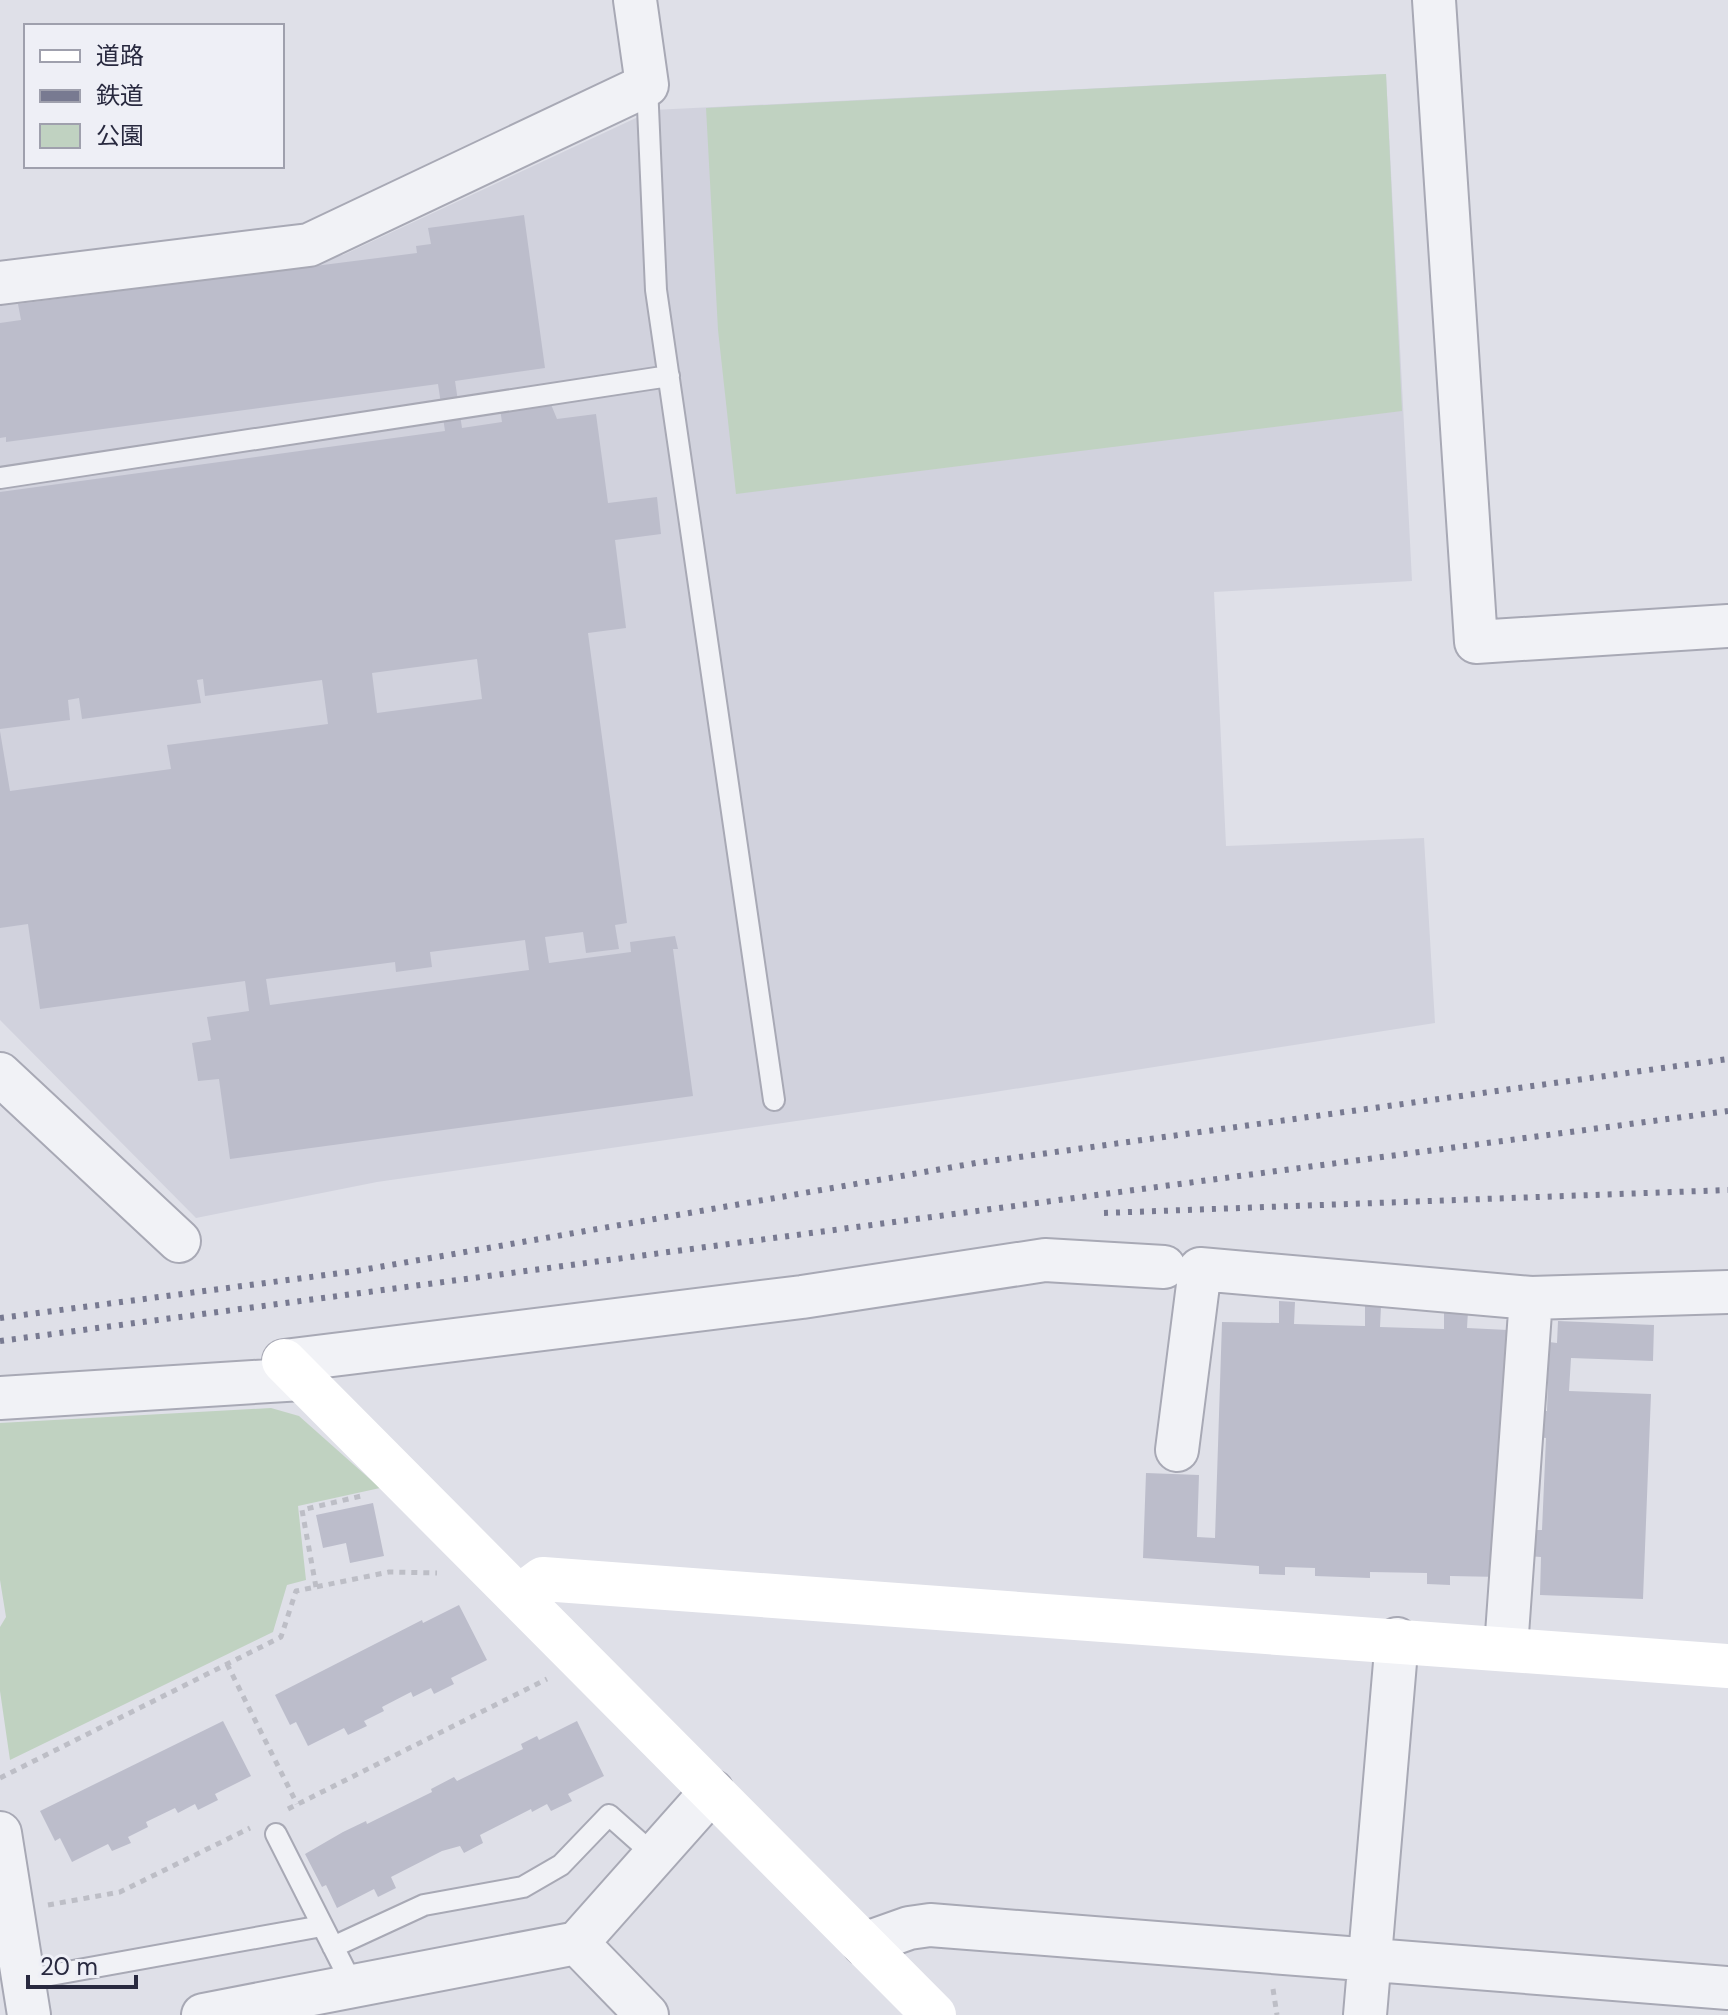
<svg xmlns="http://www.w3.org/2000/svg" width="1728" height="2015" font-family="'DM Sans','Noto Sans JP',sans-serif">
<style>
.built{fill:#d1d2dd}
.green{fill:#c0d2c1}
.building{fill:#bcbdcb;fill-rule:evenodd}
.lines{fill:none;stroke-linecap:round;stroke-linejoin:round}
.lane-casing{stroke:#a8a9b5;stroke-width:24}
.street-casing{stroke:#a8a9b5;stroke-width:46}
.path{stroke:#bdbec6;stroke-width:5;stroke-dasharray:6 6;stroke-linecap:butt}
.lane{stroke:#f1f2f6;stroke-width:20}
.street{stroke:#f1f2f6;stroke-width:42}
.secondary{stroke:#fff;stroke-width:44}
.rail{stroke:#787a91;stroke-width:6;stroke-dasharray:4 8;stroke-linecap:butt}
</style>
<rect width="100%" height="100%" fill="#dfe0e8"/>
<path class="built" d="M1386,74L1412,581L1214,592L1226,846L1424,838L1435,1023L982,1094L377,1182L196,1218L0,1020V302L343,255L653,110Z"/>
<path class="green" d="M1386,74L1402,411L736,494L718,330L706,108Z
M271,1408L299,1416L380,1488L298,1506L306,1580L287,1585L273,1632L10,1760L0,1691V1627L6,1617L0,1580V1423Z"/>
<path class="building" d="M524,215L545,368L455,381L462,428L502,422L500,409L550,402L557,419L596,414L608,503L657,497L661,534L615,540L626,628L588,633L627,923L615,925L619,949L586,953L583,932L545,937L549,963L631,952L630,942L675,936L678,949H673L693,1096L230,1159L219,1079L198,1081L192,1043L211,1040L207,1017L249,1011L245,981L40,1009L28,924L0,928V731L10,791L171,769L167,745L328,724L322,680L205,696L203,679L197,680L201,703L82,719L79,698L68,700L70,720L0,729V492L445,431L438,384L6,442V437L0,438V323L21,320L18,304L417,253L416,246L431,244L428,228ZM477,659L482,699L377,713L372,673ZM525,940L529,970L270,1005L266,979L395,962L396,972L432,967L430,952Z
M1279,1301L1295,1302L1294,1324L1365,1326V1306H1381L1380,1327L1444,1329V1310L1468,1311L1467,1328L1508,1330L1500,1577L1450,1576V1585L1427,1584V1573L1370,1572V1578L1315,1576V1568L1285,1567V1575L1259,1574V1566L1143,1558L1146,1473L1199,1475L1197,1537L1215,1538L1222,1322L1279,1323Z
M1558,1321L1654,1325L1653,1361L1571,1358L1569,1391L1651,1394L1643,1599L1540,1595L1541,1557L1526,1556L1527,1530H1542L1546,1438L1536,1437L1537,1411H1547L1549,1342L1557,1343Z
M373,1503L384,1556L350,1563L346,1543L323,1548L316,1515Z
M459,1605L487,1660L451,1678L454,1684L434,1694L431,1688L413,1697L411,1692L382,1707L384,1711L364,1721L367,1726L348,1735L344,1728L308,1746L296,1722L290,1725L275,1695L422,1620L423,1623Z
M223,1721L251,1776L215,1794L218,1800L198,1810L195,1804L178,1813L175,1808L146,1822L148,1827L128,1837L131,1843L112,1851L108,1844L72,1862L60,1838L55,1841L40,1811Z
M577,1721L604,1776L568,1794L572,1801L551,1811L547,1804L532,1812L531,1809L480,1835L483,1843L464,1853L460,1846L442,1851L391,1877L396,1888L378,1897L374,1889L337,1908L326,1885L322,1887L305,1854L343,1832L366,1821L367,1824L432,1792L431,1789L454,1777L457,1781L523,1749L521,1744L537,1736L539,1740Z"/>
<g class="lines">
<defs>
<path id="lane" d="M647,85L656,290L774,1100
M0,478L669,376
M276,1834L353,1986
M333,1947L424,1905L523,1887L561,1865L609,1815L654,1855
M23,1980L322,1926"/>
<path id="street" d="M1434,0L1476,642L1728,626
M0,283L309,245L647,85L635,0
M0,1074L179,1241
M284,1361L802,1297L1045,1260L1164,1267
M0,1398L302,1379
M1177,1450L1200,1269L1531,1298L1728,1292
M1506,1648L1531,1298
M0,1833L29,2015
M577,1943L647,2015
M864,1944L909,1928L930,1925L1728,1988
M203,2015L577,1943L712,1791
M1365,2015L1397,1639"/>
</defs>
<use href="#lane" class="lane-casing"/>
<use href="#street" class="street-casing"/>
<path class="path" d="M316,1587L302,1510L361,1496
M227,1664L297,1804
M0,1778L281,1637L296,1591L389,1572L437,1573
M288,1809L547,1679
M48,1905L120,1892L250,1828
M1273,1989L1277,2015"/>
<use href="#lane" class="lane"/>
<use href="#street" class="street"/>
<path class="secondary" d="M284,1361L934,2015
M520,1596L543,1579L1728,1666"/>
<path class="rail" d="M1104,1213L1728,1190
M0,1318L356,1271L976,1163L1728,1059
M0,1341L1728,1111"/>
</g>
<rect x="24" y="24" width="260" height="144" fill="#eeeff6" stroke="#9fa0ad" stroke-width="2"/>
<rect x="40" y="50" width="40" height="12" fill="#ffffff" stroke="#9fa0ad" stroke-width="2"/>
<text x="96" y="64" font-size="24" fill="#28293f">道路</text>
<rect x="40" y="90" width="40" height="12" fill="#787a91" stroke="#9fa0ad" stroke-width="2"/>
<text x="96" y="104" font-size="24" fill="#28293f">鉄道</text>
<rect x="40" y="124" width="40" height="24" fill="#c0d2c1" stroke="#9fa0ad" stroke-width="2"/>
<text x="96" y="144" font-size="24" fill="#28293f">公園</text>
<path d="M28 1975v12h108v-12" fill="none" stroke="#28293f" stroke-width="4"/>
<text x="40" y="1975" font-size="24" fill="#28293f" stroke="#eeeff6" stroke-width="6" paint-order="stroke">20 m</text>
</svg>
